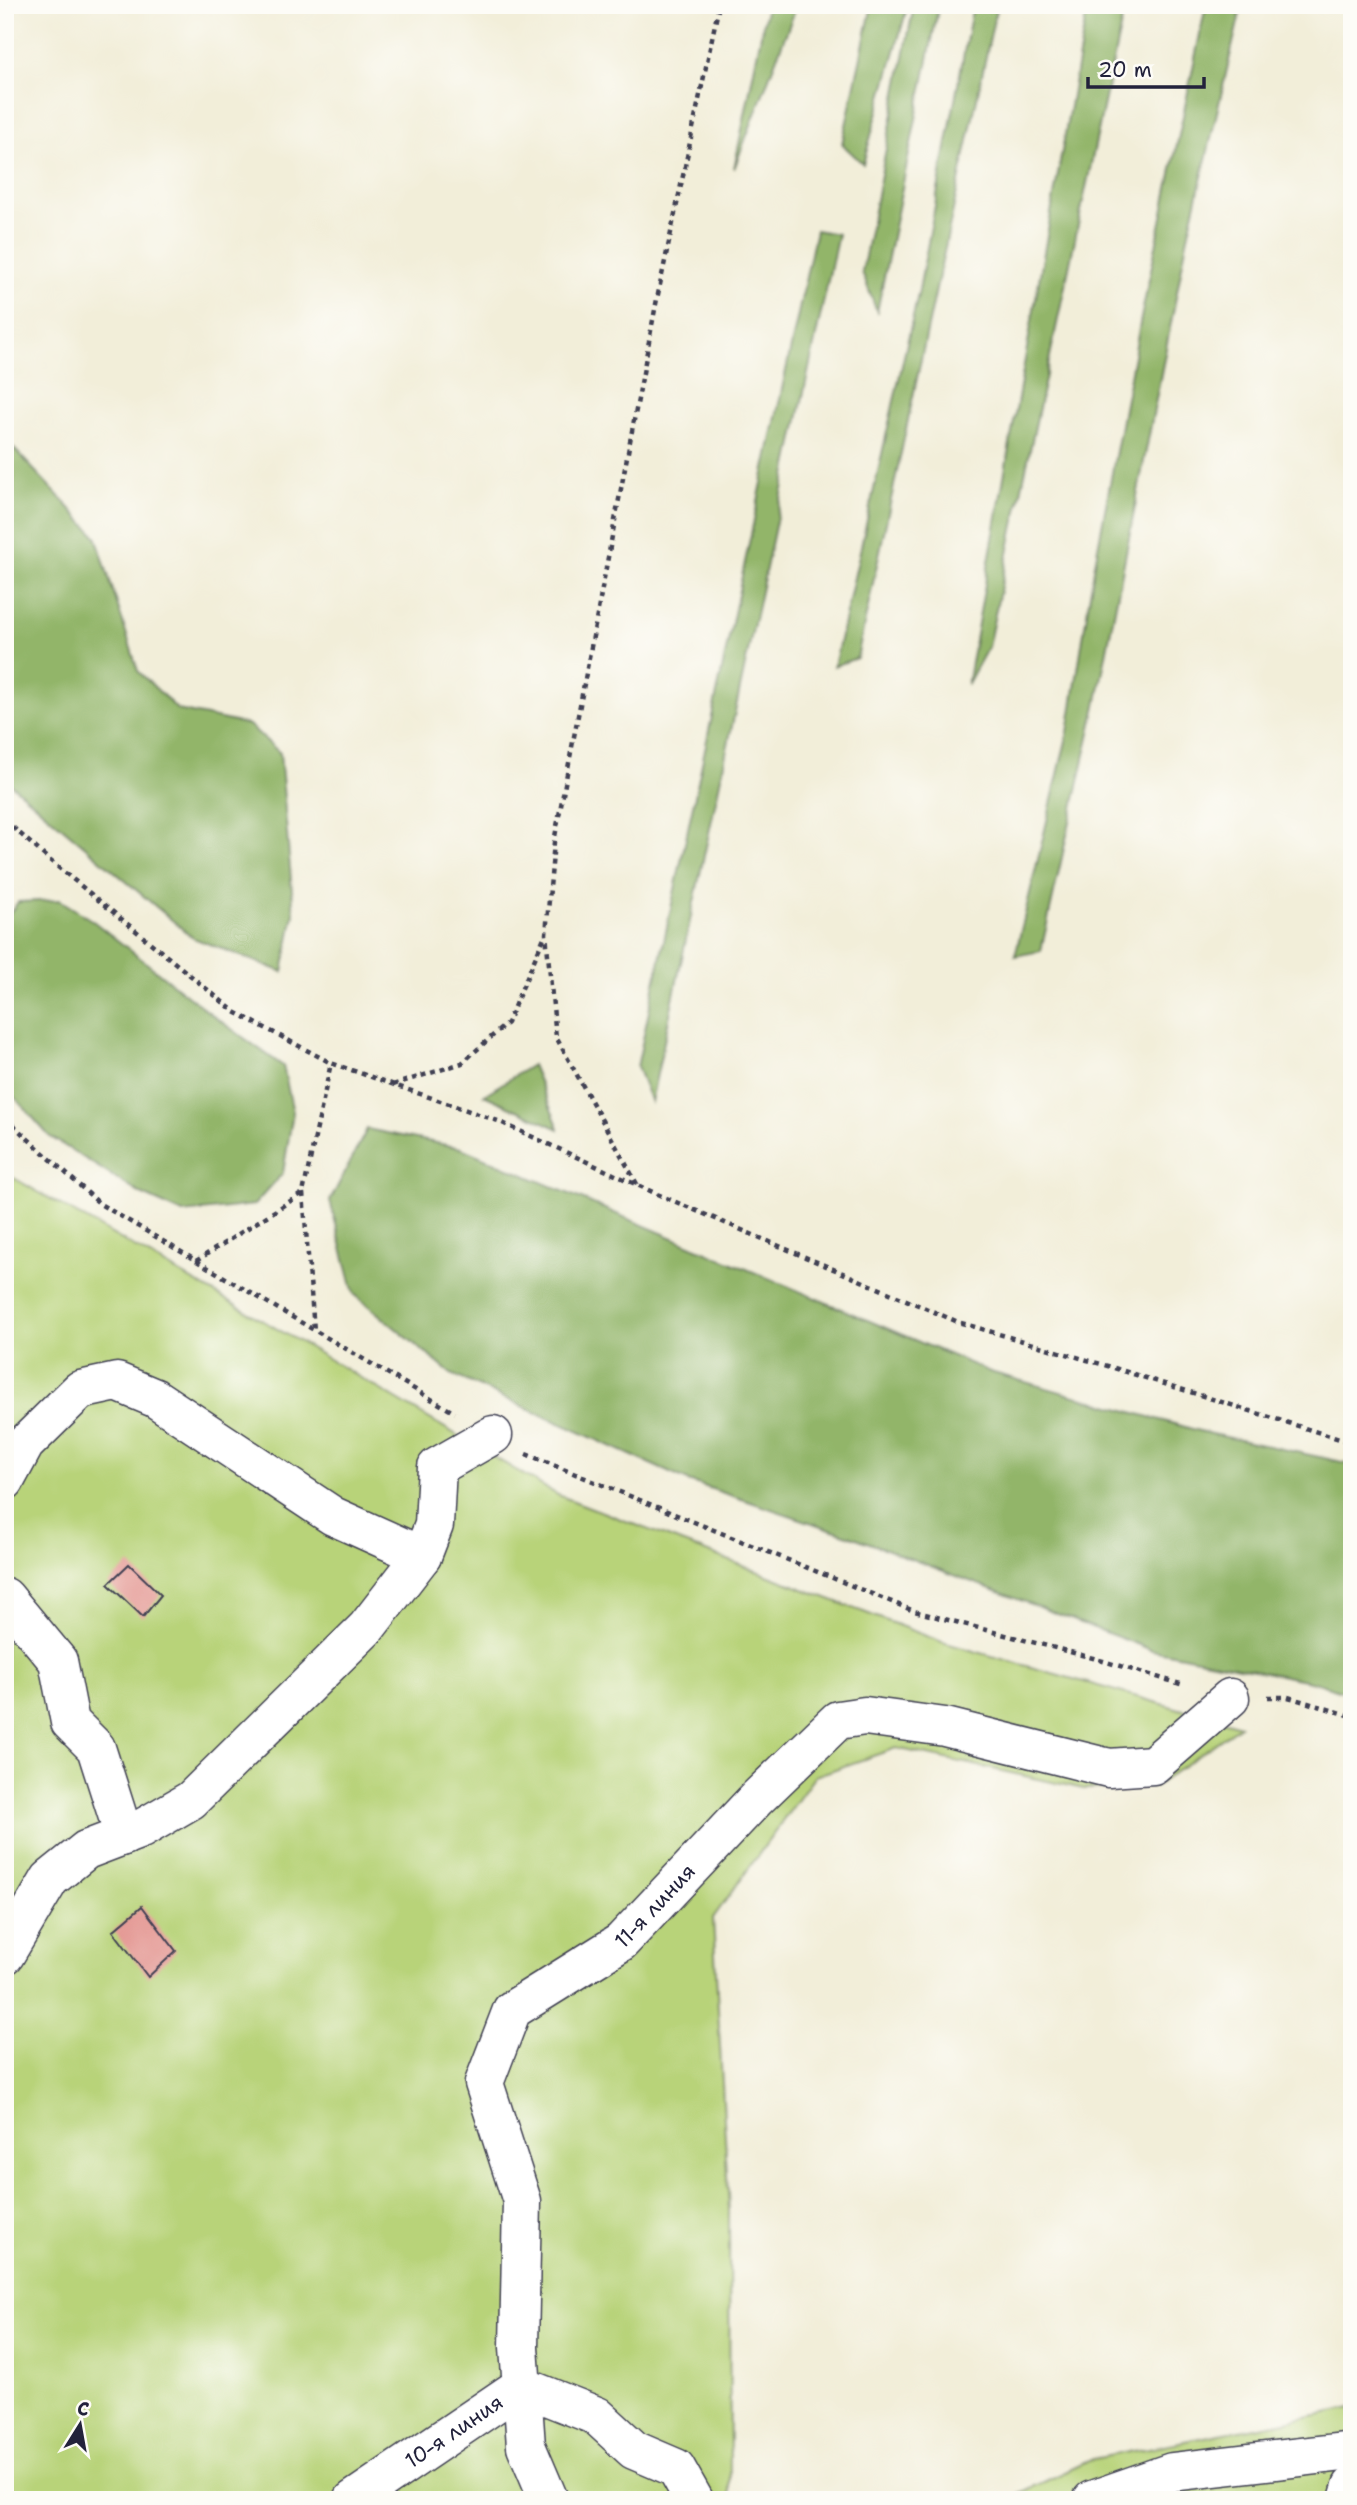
<svg xmlns="http://www.w3.org/2000/svg" width="1357" height="2505" font-family="'Shantell Sans',sans-serif">
<style>
.green{fill:#b8d379;stroke:#6d7a5a;stroke-width:2}
.forest{fill:#92b569;stroke:#5a6c52;stroke-width:2}
.building{fill:#e49994}
.lines{fill:none;stroke-linecap:round;stroke-linejoin:round}
.minor-casing{stroke:#414153;stroke-width:41}
.path{stroke:#414153;stroke-width:4.5;stroke-dasharray:5 5;stroke-linecap:butt}
.minor{stroke:#fff;stroke-width:38}
.labels{text-anchor:middle;dominant-baseline:central;stroke-width:5;stroke-linejoin:round;paint-order:stroke}
.street-label{font-size:21px;fill:#22223b;stroke:#fdfcf7}
</style>
<rect width="100%" height="100%" fill="#fdfcf7"/>
<filter id="ink" filterUnits="userSpaceOnUse"><feTurbulence type="fractalNoise" baseFrequency=".0143" numOctaves="2"/><feDisplacementMap in="SourceGraphic" scale="14" xChannelSelector="R" yChannelSelector="G"/><feConvolveMatrix kernelMatrix="1 2 1 2 8 2 1 2 1" color-interpolation-filters="sRGB"/></filter>
<filter id="wash" filterUnits="userSpaceOnUse"><feTurbulence type="fractalNoise" baseFrequency=".00686" numOctaves="4" result="noise"/><feDisplacementMap in="SourceGraphic" scale="28" xChannelSelector="R" yChannelSelector="G"/><feGaussianBlur stdDeviation="1.57" result="paint"/><feColorMatrix in="noise" values="0 0 0 0 0 0 0 0 0 0 0 0 0 0 0 0 0 1.4 0 .05"/><feComposite in="paint" operator="in"/></filter>
<g filter="url(#wash)">
<rect width="100%" height="100%" fill="#f2eed9"/>
<path class="green" d="M5,1173L300,1342L558,1495L942,1642L1240,1726L1155,1786L1084,1789L896,1748L815,1776L713,1918L729,2211L730,2500H5Z
M1352,2408V2500H1005L1093,2459Z"/>
<path class="forest" d="M767,5H797L734,169Z
M872,5H908L863,164L842,144Z
M914,5H939L877,312L862,272Z
M973,5H997L857,658L834,666L919,290Z
M1088,5H1125L988,647L967,685Z
M1206,5H1242L1187,241L1097,701L1041,951L1015,956L1068,732L1094,569L1141,318Z
M816,230L838,234L651,1102L637,1067Z
M5,439L96,536L138,671L178,710L249,725L280,753L294,914L283,972L193,938L5,779Z
M60,900L93,921L215,1017L283,1066L293,1112L283,1173L254,1205L183,1213L141,1194L49,1136L5,1086V920L18,902Z
M532,1065L559,1128V1129L484,1095Z
M367,1129L461,1148L990,1372L1203,1432L1352,1464V1694L1310,1681L1152,1650L851,1536L688,1481L451,1374L354,1294L330,1201Z"/>
<g id="blocks">
<path class="building" d="M129,1564L161,1595L143,1617L108,1584Z
M142,1906L176,1951L148,1977L113,1931Z"/>
</g>
</g>
<g filter="url(#ink)">
<use href="#blocks" fill-opacity="0" stroke="#414153" stroke-width="2"/>
<g class="lines">
<defs>
<g id="minor">
<path d="M5,1481L25,1444L80,1390L117,1382L155,1398L333,1516L422,1556"/>
<path d="M5,1597L58,1661L70,1722L96,1748L124,1836"/>
<path d="M5,1955L50,1879L86,1850L141,1829L191,1800L367,1627L422,1556L434,1525L437,1467L493,1435"/>
<path id="s1" d="M353,2500L521,2386L597,2416L634,2450L676,2468L694,2500"/>
<path id="s2" d="M549,2500L526,2446L519,2347L522,2201L484,2083L512,2010L621,1942L757,1798L838,1720L865,1716L945,1727L1109,1768L1153,1765L1230,1698"/>
<path d="M1092,2500L1172,2472L1352,2451"/>
<path d="M1348,2500L1352,2486"/>
</g>
</defs>
<use href="#minor" class="minor-casing"/>
<path class="path" d="M5,820L47,858L235,1012L331,1063L498,1121L657,1194L958,1322L1111,1367L1352,1443
M393,1085L462,1063L507,1023L545,935
M5,1118L100,1204L455,1413
M637,1184L556,1037L546,934L554,842L657,299L719,5
M303,1193L314,1330
M196,1261L303,1193L331,1063
M526,1454L914,1611L1093,1658L1184,1685
M1268,1697H1288L1352,1716"/>
<use href="#minor" class="minor"/>
</g>
</g>
<g class="labels">
<g class="street-label">
<text stroke="none"><textPath href="#s2" startOffset="684">11-я линия</textPath></text>
<text stroke="none"><textPath href="#s1" startOffset="122">10-я линия</textPath></text>
</g>
</g>
<rect width="1357" height="2505" fill="none" stroke="#fdfcf7" stroke-width="28"/>
<g transform="translate(80 2425) rotate(11)" stroke="#fdfcf7" stroke-width="5" paint-order="stroke">
<path d="M0-5L12 26L0 18L-12 26Z" fill="#22223b"/>
<text y="-10" font-size="19" font-weight="bold" text-anchor="middle" fill="#22223b">С</text>
</g>
<path d="M1088 77v10h116v-10" fill="none" stroke="#22223b" stroke-width="3.5"/>
<text x="1098" y="77" font-size="21" fill="#22223b" stroke="#fdfcf7" stroke-width="5" paint-order="stroke">20 m</text>
</svg>
